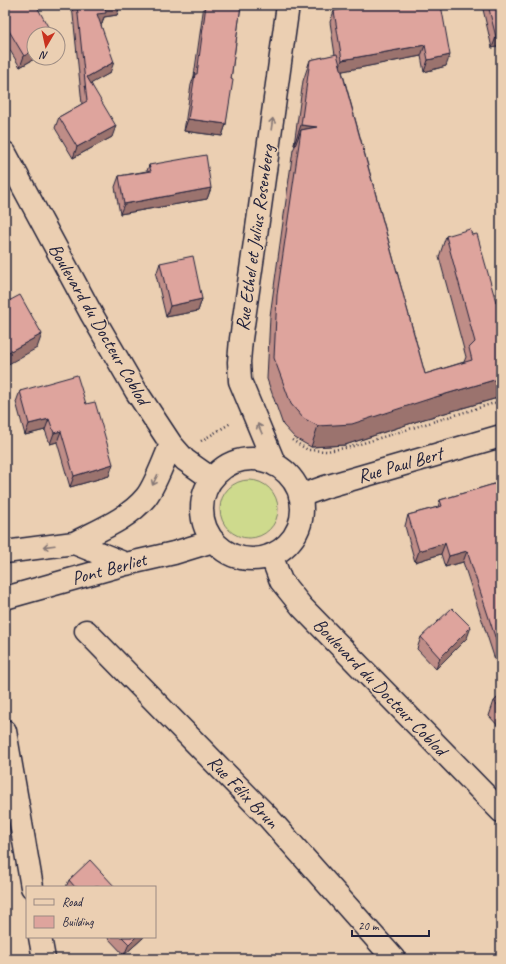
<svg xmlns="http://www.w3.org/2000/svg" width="506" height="964" font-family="Caveat,sans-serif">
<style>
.green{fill:#ceda8d;stroke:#787e64}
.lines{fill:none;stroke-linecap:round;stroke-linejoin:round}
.minor-casing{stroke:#22223b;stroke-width:25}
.path{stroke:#22223b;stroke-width:2.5;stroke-dasharray:1 3;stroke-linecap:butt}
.minor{stroke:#ebcfb2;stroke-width:22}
.wall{fill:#bf8d87;stroke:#22223b}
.shaded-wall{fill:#9b736e;stroke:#22223b}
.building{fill:#dea49d;stroke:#22223b}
.oneway{stroke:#867876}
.labels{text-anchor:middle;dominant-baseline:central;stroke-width:3;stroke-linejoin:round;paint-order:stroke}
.street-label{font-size:19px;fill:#22223b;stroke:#ebcfb2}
</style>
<rect width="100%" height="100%" fill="#ebcfb2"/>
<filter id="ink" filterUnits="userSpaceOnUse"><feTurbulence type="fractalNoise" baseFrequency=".025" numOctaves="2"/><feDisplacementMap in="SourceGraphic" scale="8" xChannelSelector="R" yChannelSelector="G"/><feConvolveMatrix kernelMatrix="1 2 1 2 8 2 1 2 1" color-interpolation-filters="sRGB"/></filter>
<g filter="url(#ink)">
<path class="green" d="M220 509a29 29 0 1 1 58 0a29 29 0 1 1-58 0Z"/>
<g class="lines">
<defs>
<path id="minor" d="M5,153L92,315L136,391L171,444L185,460L212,479
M202 509a50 50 0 1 1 100 0a50 50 0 1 1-100 0Z
M275,465L240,381L239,362L241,339L260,207L288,5
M300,496L325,487L501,436
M74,543C99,530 128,519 146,497C155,486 165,458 171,444
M5,552L74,543L126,564
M271,555L281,581L302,607L501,811
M5,598L126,564L174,553L213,541
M86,631L268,817L394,959
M5,731L32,887
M40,937L44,959"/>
</defs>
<use href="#minor" class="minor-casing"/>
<path class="path" d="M292,440L308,450L327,451L350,447L501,401
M201,441L231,423"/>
<use href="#minor" class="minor"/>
</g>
<path class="wall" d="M5,5L34,58H36L20,67L5,42Z
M72,5H120L117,15L104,17L102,24H101L110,73L91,83L112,137L73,158L55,128L59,117L82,104Z
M204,5H241L231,79L226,124L222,136L184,131L191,85L194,76Z
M441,5L446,66L424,72L421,56L342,71L425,374L464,362L466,357L439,257L446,236L472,235L496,302L501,300V397L424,419L345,445L311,447L295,438L283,425L267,379L270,316L293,150L295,146L294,145L303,81L310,60L335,55L330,22L334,11Z
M482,5H501V46L492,48Z
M149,165L211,188L207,199L120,214L115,187L119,176L147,171Z
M160,263L202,299L198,311L166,317L156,275Z
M20,391L86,404L109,476L70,487L57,442L50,444L45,430L25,435L16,402Z
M501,482V678L463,562L445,567L441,554L415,562L405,526L408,515L438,507L440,500Z
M421,637L467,638L436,669L417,649Z
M501,695V729L489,716L494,701Z
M69,880L115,887H66Z
M107,937H144L124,955Z"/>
<path class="shaded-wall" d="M115,5H120L117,15L104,17L102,24L93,25L97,14L105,6Z
M501,35V46L492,48L496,37Z
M425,45L421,56L338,72L342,60Z
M34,50V58H36L20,67L24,56Z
M450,55L446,66L424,72L428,60Z
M114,62L110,73L85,87L87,77Z
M188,119L226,124L222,136L184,131Z
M301,125L317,127L301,130L295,146L294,145Z
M116,126L112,137L73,158L77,147Z
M211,188L207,199L120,214L124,204Z
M202,299L198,311L166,317L170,306Z
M42,334L37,348L5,366V354Z
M501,378V397L424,419L345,445L311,447L318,426L432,398Z
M49,419L45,430L25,435L29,424Z
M61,431L57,442L50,444L54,433Z
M113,464L109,476L70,487L74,476Z
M445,543L441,554L415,562L419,551Z
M467,551L463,562L445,567L449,556Z
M471,627L467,638L436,669L440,658Z
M136,937H144L124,955L129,944Z"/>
<path class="building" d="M5,5H36L52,34H34V50L24,56L5,24Z
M77,5H115L105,6L106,13L97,14L114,62L87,77L116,126L77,147L59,117L87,101Z
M206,5H241L231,79L233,80L226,124L188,119L195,74H197Z
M364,5H441L450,55L428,60L425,45L342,60L334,11Z
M488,5H501V35L496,37Z
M337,54L425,374L472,360L469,348L475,342L446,236L470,229L472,235L477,234L496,302L501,300V378L432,398L352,424L318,426L303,418L291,404L274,358L277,295L301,130L317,127L301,125L310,60Z
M206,155L211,188L124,204L119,176L151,171L149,165Z
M193,256L202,299L170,306L160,263Z
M20,295L42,334L5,354V303Z
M77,375L86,404L95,402L113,464L74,476L61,431L54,433L49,419L29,424L20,391Z
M501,482V655L467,551L449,556L445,543L419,551L408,515L442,506L440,500Z
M452,608L471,627L440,658L421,637Z
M501,695V709L494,701Z
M90,860L115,887H75L69,880Z
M122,937H136L129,944Z"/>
<defs><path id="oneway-shaft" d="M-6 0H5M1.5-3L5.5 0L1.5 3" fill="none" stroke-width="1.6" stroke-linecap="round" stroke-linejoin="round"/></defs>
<g class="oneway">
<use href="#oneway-shaft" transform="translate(272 124) rotate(-82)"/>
<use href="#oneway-shaft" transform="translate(260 429) rotate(-113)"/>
<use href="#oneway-shaft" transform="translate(155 480) rotate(116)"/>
<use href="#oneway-shaft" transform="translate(49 546) rotate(173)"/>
</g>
</g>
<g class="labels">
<g class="street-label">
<text transform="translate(255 238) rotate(-82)">Rue Ethel et Julius Rosenberg</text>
<text transform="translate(99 324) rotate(60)">Boulevard du Docteur Coblod</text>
<text transform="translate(400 465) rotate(-16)">Rue Paul Bert</text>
<text transform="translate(109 569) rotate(-15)">Pont Berliet</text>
<text transform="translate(380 687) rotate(46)">Boulevard du Docteur Coblod</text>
<text transform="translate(243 792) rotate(46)">Rue Félix Brun</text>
</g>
</g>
<rect width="506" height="964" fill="none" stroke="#ebcfb2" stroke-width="20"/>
<rect x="10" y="10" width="486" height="944" fill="none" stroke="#22223b" stroke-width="1.5" filter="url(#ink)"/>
<rect x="26" y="886" width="130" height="52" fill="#ebcfb2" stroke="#9b8a82"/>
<rect x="34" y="899" width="20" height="6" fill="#ebcfb2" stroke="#9b8a82"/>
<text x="62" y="906" font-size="12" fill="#22223b">Road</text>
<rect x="34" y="916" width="20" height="12" fill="#dea49d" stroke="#9b8a82"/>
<text x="62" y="926" font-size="12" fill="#22223b">Building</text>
<g transform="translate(46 46) rotate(189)"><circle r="19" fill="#ebcfb2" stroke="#9b8a82"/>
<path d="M0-3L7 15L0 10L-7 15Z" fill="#c8321e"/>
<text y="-6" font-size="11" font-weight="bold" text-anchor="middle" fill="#22223b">N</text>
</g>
<path d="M352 930v6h77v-6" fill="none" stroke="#22223b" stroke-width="2"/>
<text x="358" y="930" font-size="12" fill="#22223b" stroke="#ebcfb2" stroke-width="3" paint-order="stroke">20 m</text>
</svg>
